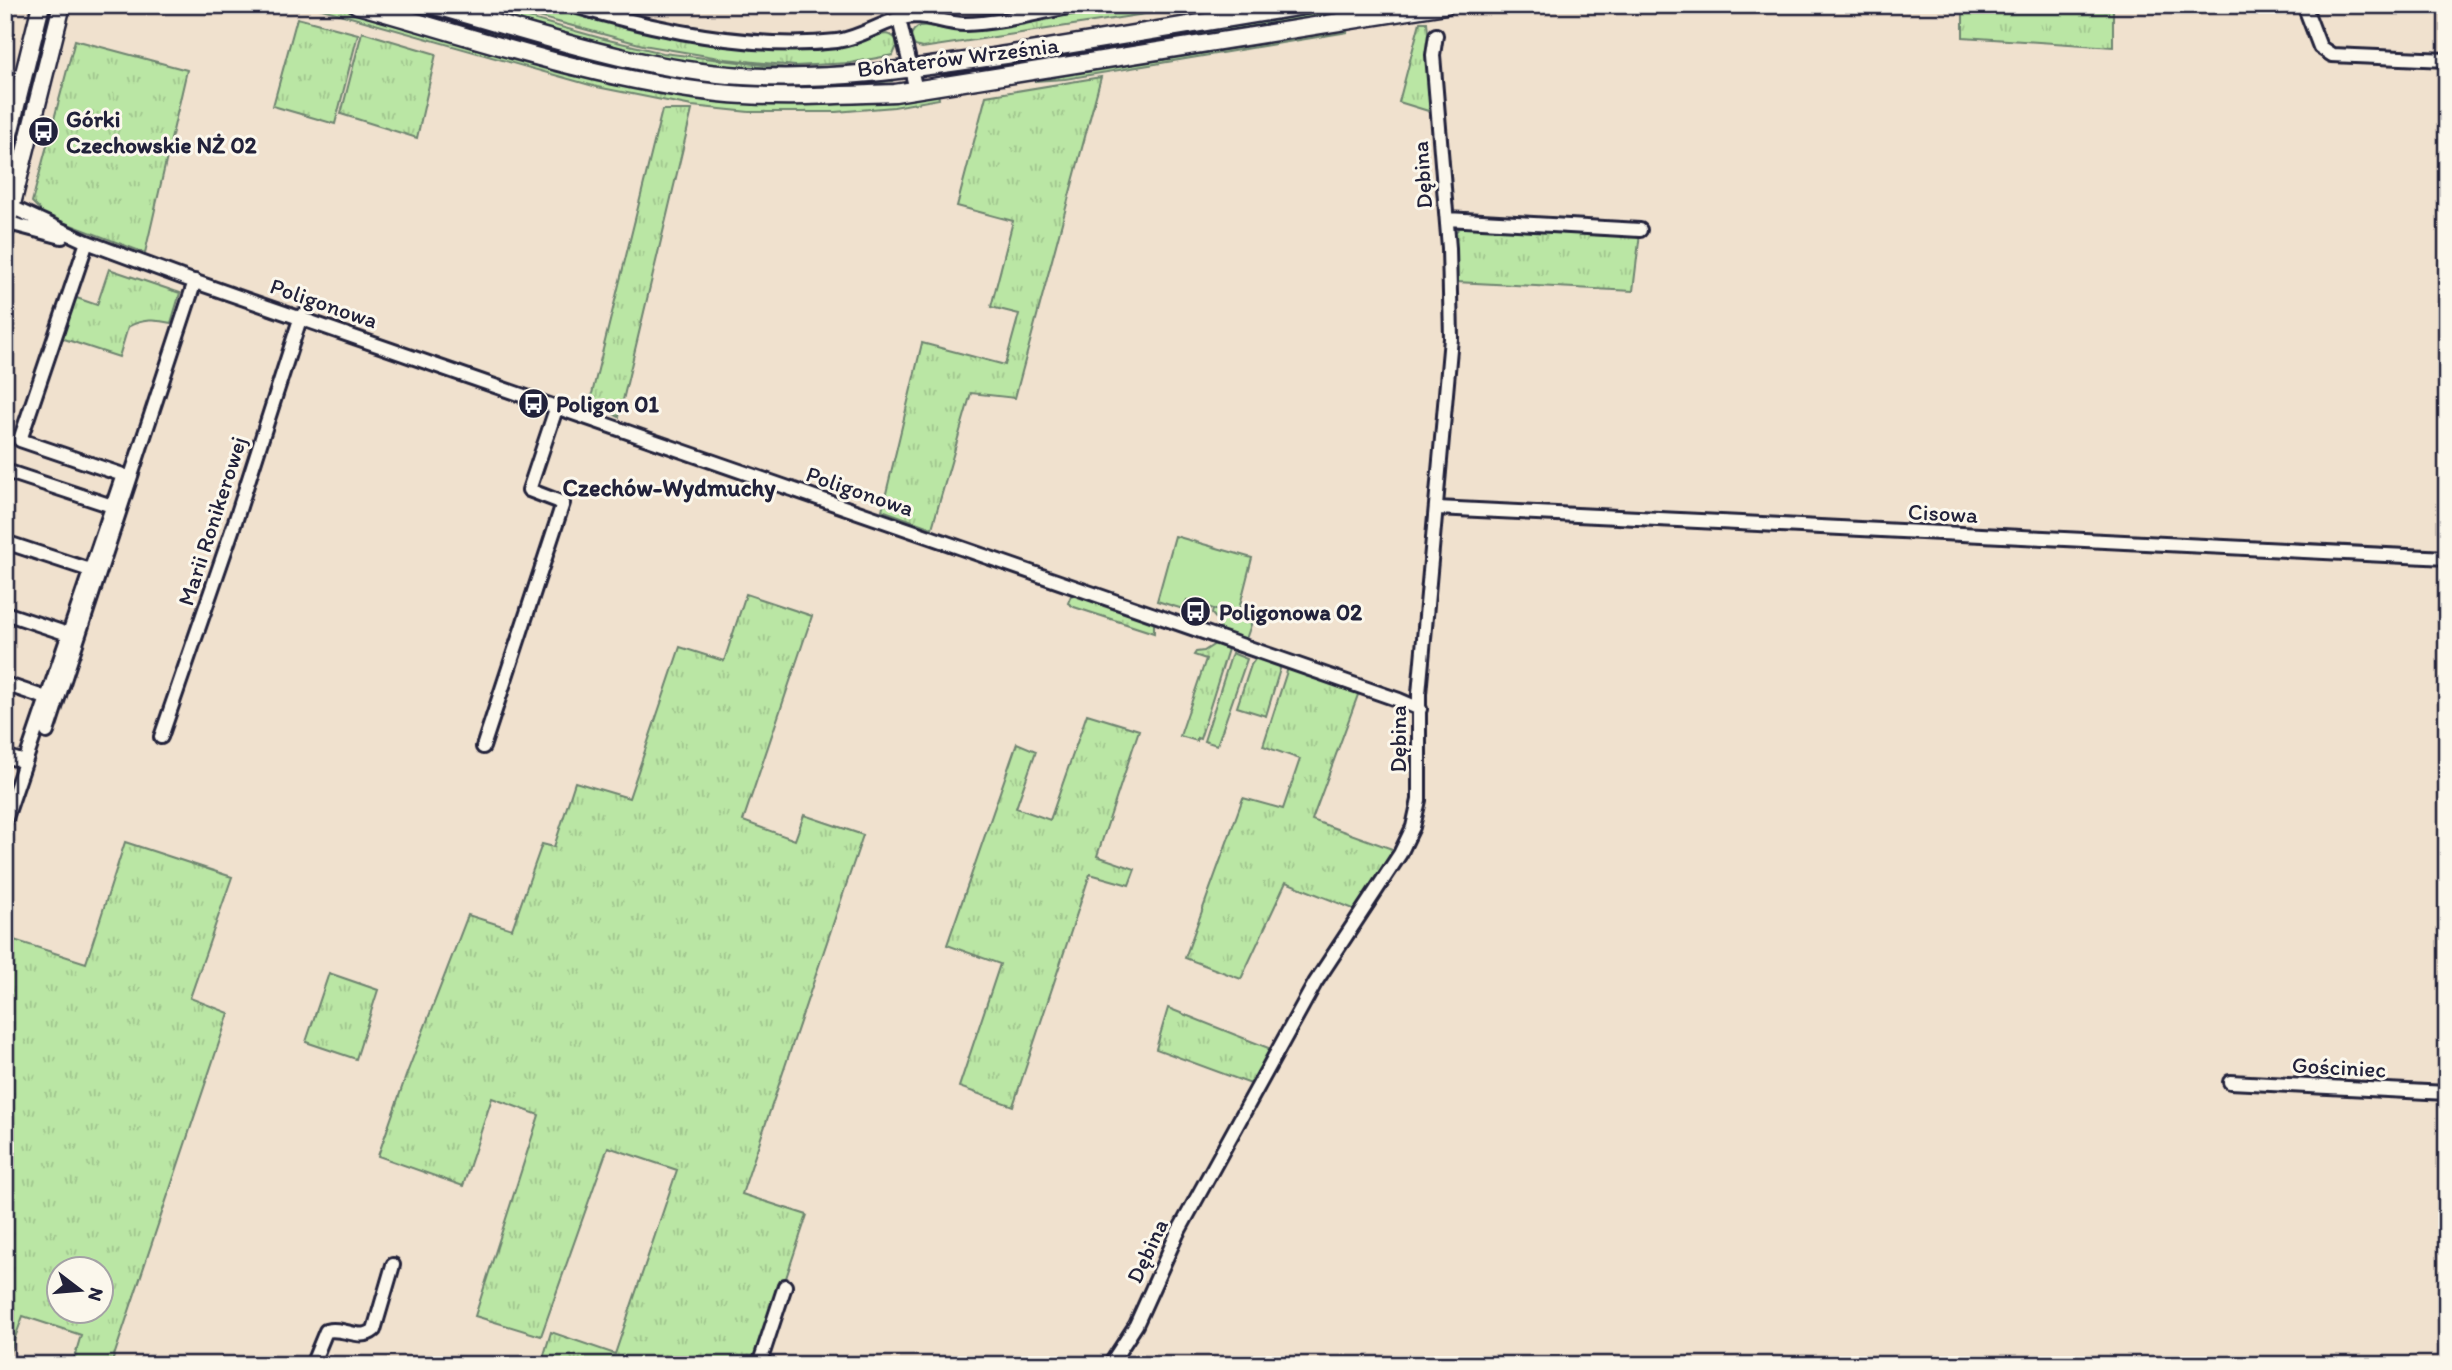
<svg xmlns="http://www.w3.org/2000/svg" width="2452" height="1370" font-family="Itim,sans-serif">
<style>
.grass{fill:url(#grass-tufts);stroke:#6e8470;stroke-width:2;fill-rule:evenodd}
.garden{fill:#bae6a4;stroke:#6e8470;stroke-width:2}
.lines{fill:none;stroke-linecap:round;stroke-linejoin:round}
.street-casing{stroke:#22223b;stroke-width:18}
.secondary-casing{stroke:#22223b;stroke-width:21}
.street{stroke:#fbf7ec;stroke-width:12}
.secondary{stroke:#fbf7ec;stroke-width:16}
.labels{text-anchor:middle;dominant-baseline:central;stroke-width:6;stroke-linejoin:round;paint-order:stroke}
.street-label{font-size:23px;fill:#22223b;stroke:#fbf7ec}
.poi-label{font-size:23px;font-weight:bold;fill:#22223b;stroke:#fbf7ec;text-anchor:start}
.neighbourhood-label{font-size:24px;font-weight:bold;fill:#22223b;stroke:#fbf7ec}
</style>
<defs>
<pattern id="grass-tufts" width="24" height="20" patternUnits="userSpaceOnUse" patternTransform="scale(1.75)"><rect width="24" height="20" fill="#bae6a4"/><path d="M3 7l-1-3M5 7V3M7 7l1-3M15 17l-1-3M17 17v-4M19 17l1-3" fill="none" stroke="#a0c58e"/></pattern>
</defs>
<rect width="100%" height="100%" fill="#f0e1ce"/>
<filter id="ink" filterUnits="userSpaceOnUse"><feTurbulence type="fractalNoise" baseFrequency=".0143" numOctaves="2"/><feDisplacementMap in="SourceGraphic" scale="14" xChannelSelector="R" yChannelSelector="G"/><feConvolveMatrix kernelMatrix="1 2 1 2 8 2 1 2 1" color-interpolation-filters="sRGB"/></filter>
<g filter="url(#ink)">
<path class="grass" d="M308,5H336L587,77L691,99L760,105H827L938,93L939,99L894,107L836,112H749L692,106L597,87Z
M382,5H406L604,60L812,85L887,79L893,81L853,85L774,87L725,84L618,71Z
M454,5H482L604,39L663,53L798,69L785,72L743,71L654,59Z
M495,5H553L628,27L837,46C845,45 853,44 861,41C877,36 892,26 901,47L896,48L893,55L850,63L795,66L725,59L643,45Z
M1118,5H1222L1145,14L922,48L915,46L910,38C916,19 930,27 945,29C951,30 957,29 963,29Z
M1359,5H1406L943,80L942,72Z
M1963,5H2113V47L1963,37Z
M297,18L358,34L335,124L273,106Z
M1420,22H1427L1435,113L1399,102Z
M1324,31L1348,32L1065,79L1034,81L1047,76Z
M362,32L436,54L417,138L341,114Z
M75,40L187,70L145,253L39,213L40,210L32,202Z
M1101,77L1015,398L971,393L932,528L882,510L922,343L1005,365L1019,314L991,307L1013,221L957,206L986,96Z
M662,110H692L619,417L590,402Z
M1462,226L1640,233L1633,291L1456,282L1453,234Z
M109,269L180,293L171,323C155,319 142,319 128,327L119,357L52,335L65,294L97,305Z
M1072,593L1151,621L1154,623V633L1074,607L1068,603Z
M746,594L812,616L743,821L795,840L804,815L863,835L742,1194L807,1215L757,1365H541L551,1332L615,1354L677,1170L608,1147L541,1336L475,1316L539,1115L492,1098L463,1186L378,1156L407,1073L468,915L512,929L542,844L554,847L575,782L629,798L680,647L724,661Z
M1213,609L1252,622L1245,642L1220,632L1219,622L1212,614Z
M1215,644L1228,649L1200,739L1197,738V741L1180,736L1206,659L1194,655L1196,652L1204,651Z
M1256,658L1279,665L1280,669L1266,716L1237,707L1251,665Z
M1288,668L1359,692L1312,820L1395,850L1356,910L1286,882L1241,979L1185,958L1243,798L1283,809L1300,759L1263,746Z
M1087,714L1139,730L1097,856L1135,869L1129,885L1090,874L1013,1106L959,1087L1000,964L947,945L1017,743L1036,751L1016,808L1050,820Z
M125,842L232,877L190,998L229,1013L111,1365H72L81,1335L23,1316L5,1365V937L86,963ZM60,1268H102V1310H60Z
M329,973L378,990L356,1059L306,1042Z
M1168,1008L1271,1049L1251,1084L1156,1049Z"/>
<path class="garden" d="M1175,536L1252,558L1237,617L1187,600L1183,609L1157,601Z
M1232,653L1247,659L1217,745L1204,741Z"/>
<g class="lines">
<defs>
<path id="street" d="M571,5C652,29 752,51 837,41C866,37 888,16 918,16C933,17 948,24 965,24C1003,23 1042,11 1080,5
M2304,5L2320,47L2332,55L2447,60
M899,19L916,90
M5,204L87,242L187,279L1399,700L1420,709
M1447,219L1640,230
M5,222L62,237
M9,472L112,506
M1437,508L2447,558
M5,542L90,570
M5,613L68,634
M5,684L46,698
M47,732L195,281
M161,737L237,516L301,316
M483,747L563,503L529,490L557,406
M5,756L25,762
M5,821L123,475L20,440L87,242
M2230,1082L2447,1093
M312,1365L326,1331C343,1326 360,1342 374,1330L393,1265
M759,1365L785,1286
M1110,1365L1136,1325L1177,1234L1315,983L1400,854L1413,827L1419,800V694L1451,338L1449,248L1433,55L1436,35"/>
<path id="secondary" d="M357,5C477,38 595,80 719,93C778,99 836,95 895,93L1446,5
M432,5C535,33 635,69 742,76C830,82 919,68 1006,55C1107,39 1208,22 1309,5
M5,150L41,5
M5,232L62,5"/>
</defs>
<use href="#street" class="street-casing"/>
<use href="#secondary" class="secondary-casing"/>
<use href="#street" class="street"/>
<use href="#secondary" class="secondary"/>
</g>
</g>
<defs>
<symbol id="bus-disc" viewBox="-11 -11 22 22"><circle r="9.5" fill="#22223b" stroke="#fbf7ec"/><path d="M-5-6H5V4H4V6H2V4H-2V6H-4V4H-5ZM-3.5-4V0h7V-4ZM-3.5 1.2v1.5H-2V1.2ZM2 1.2v1.5H3.5V1.2Z" fill="#fff"/></symbol>
</defs>
<g fill-rule="evenodd">
<use href="#bus-disc" x="26" y="114" width="35" height="35"/>
<use href="#bus-disc" x="516" y="386" width="35" height="35"/>
<use href="#bus-disc" x="1178" y="594" width="35" height="35"/>
</g>
<g class="labels">
<g class="street-label">
<text transform="translate(958 57) rotate(-7)">Bohaterów Września</text>
<text transform="translate(1422 175) rotate(-94)">Dębina</text>
<text transform="translate(324 303) rotate(19)">Poligonowa</text>
<text transform="translate(860 491) rotate(19)">Poligonowa</text>
<text transform="translate(1943 513) rotate(3)">Cisowa</text>
<text transform="translate(212 521) rotate(-72)">Marii Ronikerowej</text>
<text transform="translate(1398 739) rotate(-90)">Dębina</text>
<text transform="translate(2339 1067) rotate(3)">Gościniec</text>
<text transform="translate(1147 1251) rotate(-65)">Dębina</text>
</g>
<g class="poi-label">
<text x="66" y="119">Górki<tspan x="66" dy="26">Czechowskie NŻ 02</tspan></text>
<text x="556" y="404">Poligon 01</text>
<text x="1219" y="612">Poligonowa 02</text>
</g>
<g class="neighbourhood-label">
<text x="669" y="487">Czechów-Wydmuchy</text>
</g>
</g>
<rect width="2452" height="1370" fill="none" stroke="#fbf7ec" stroke-width="28"/>
<rect x="14" y="14" width="2424" height="1342" fill="none" stroke="#22223b" stroke-width="2.5" filter="url(#ink)"/>
<g transform="translate(80 1290) rotate(106)"><circle r="33" fill="#fbf7ec" stroke="#a4a2a5" stroke-width="2"/>
<path d="M0-5L12 26L0 18L-12 26Z" fill="#22223b"/>
<text y="-10" font-size="19" font-weight="bold" text-anchor="middle" fill="#22223b">N</text>
</g>
</svg>
